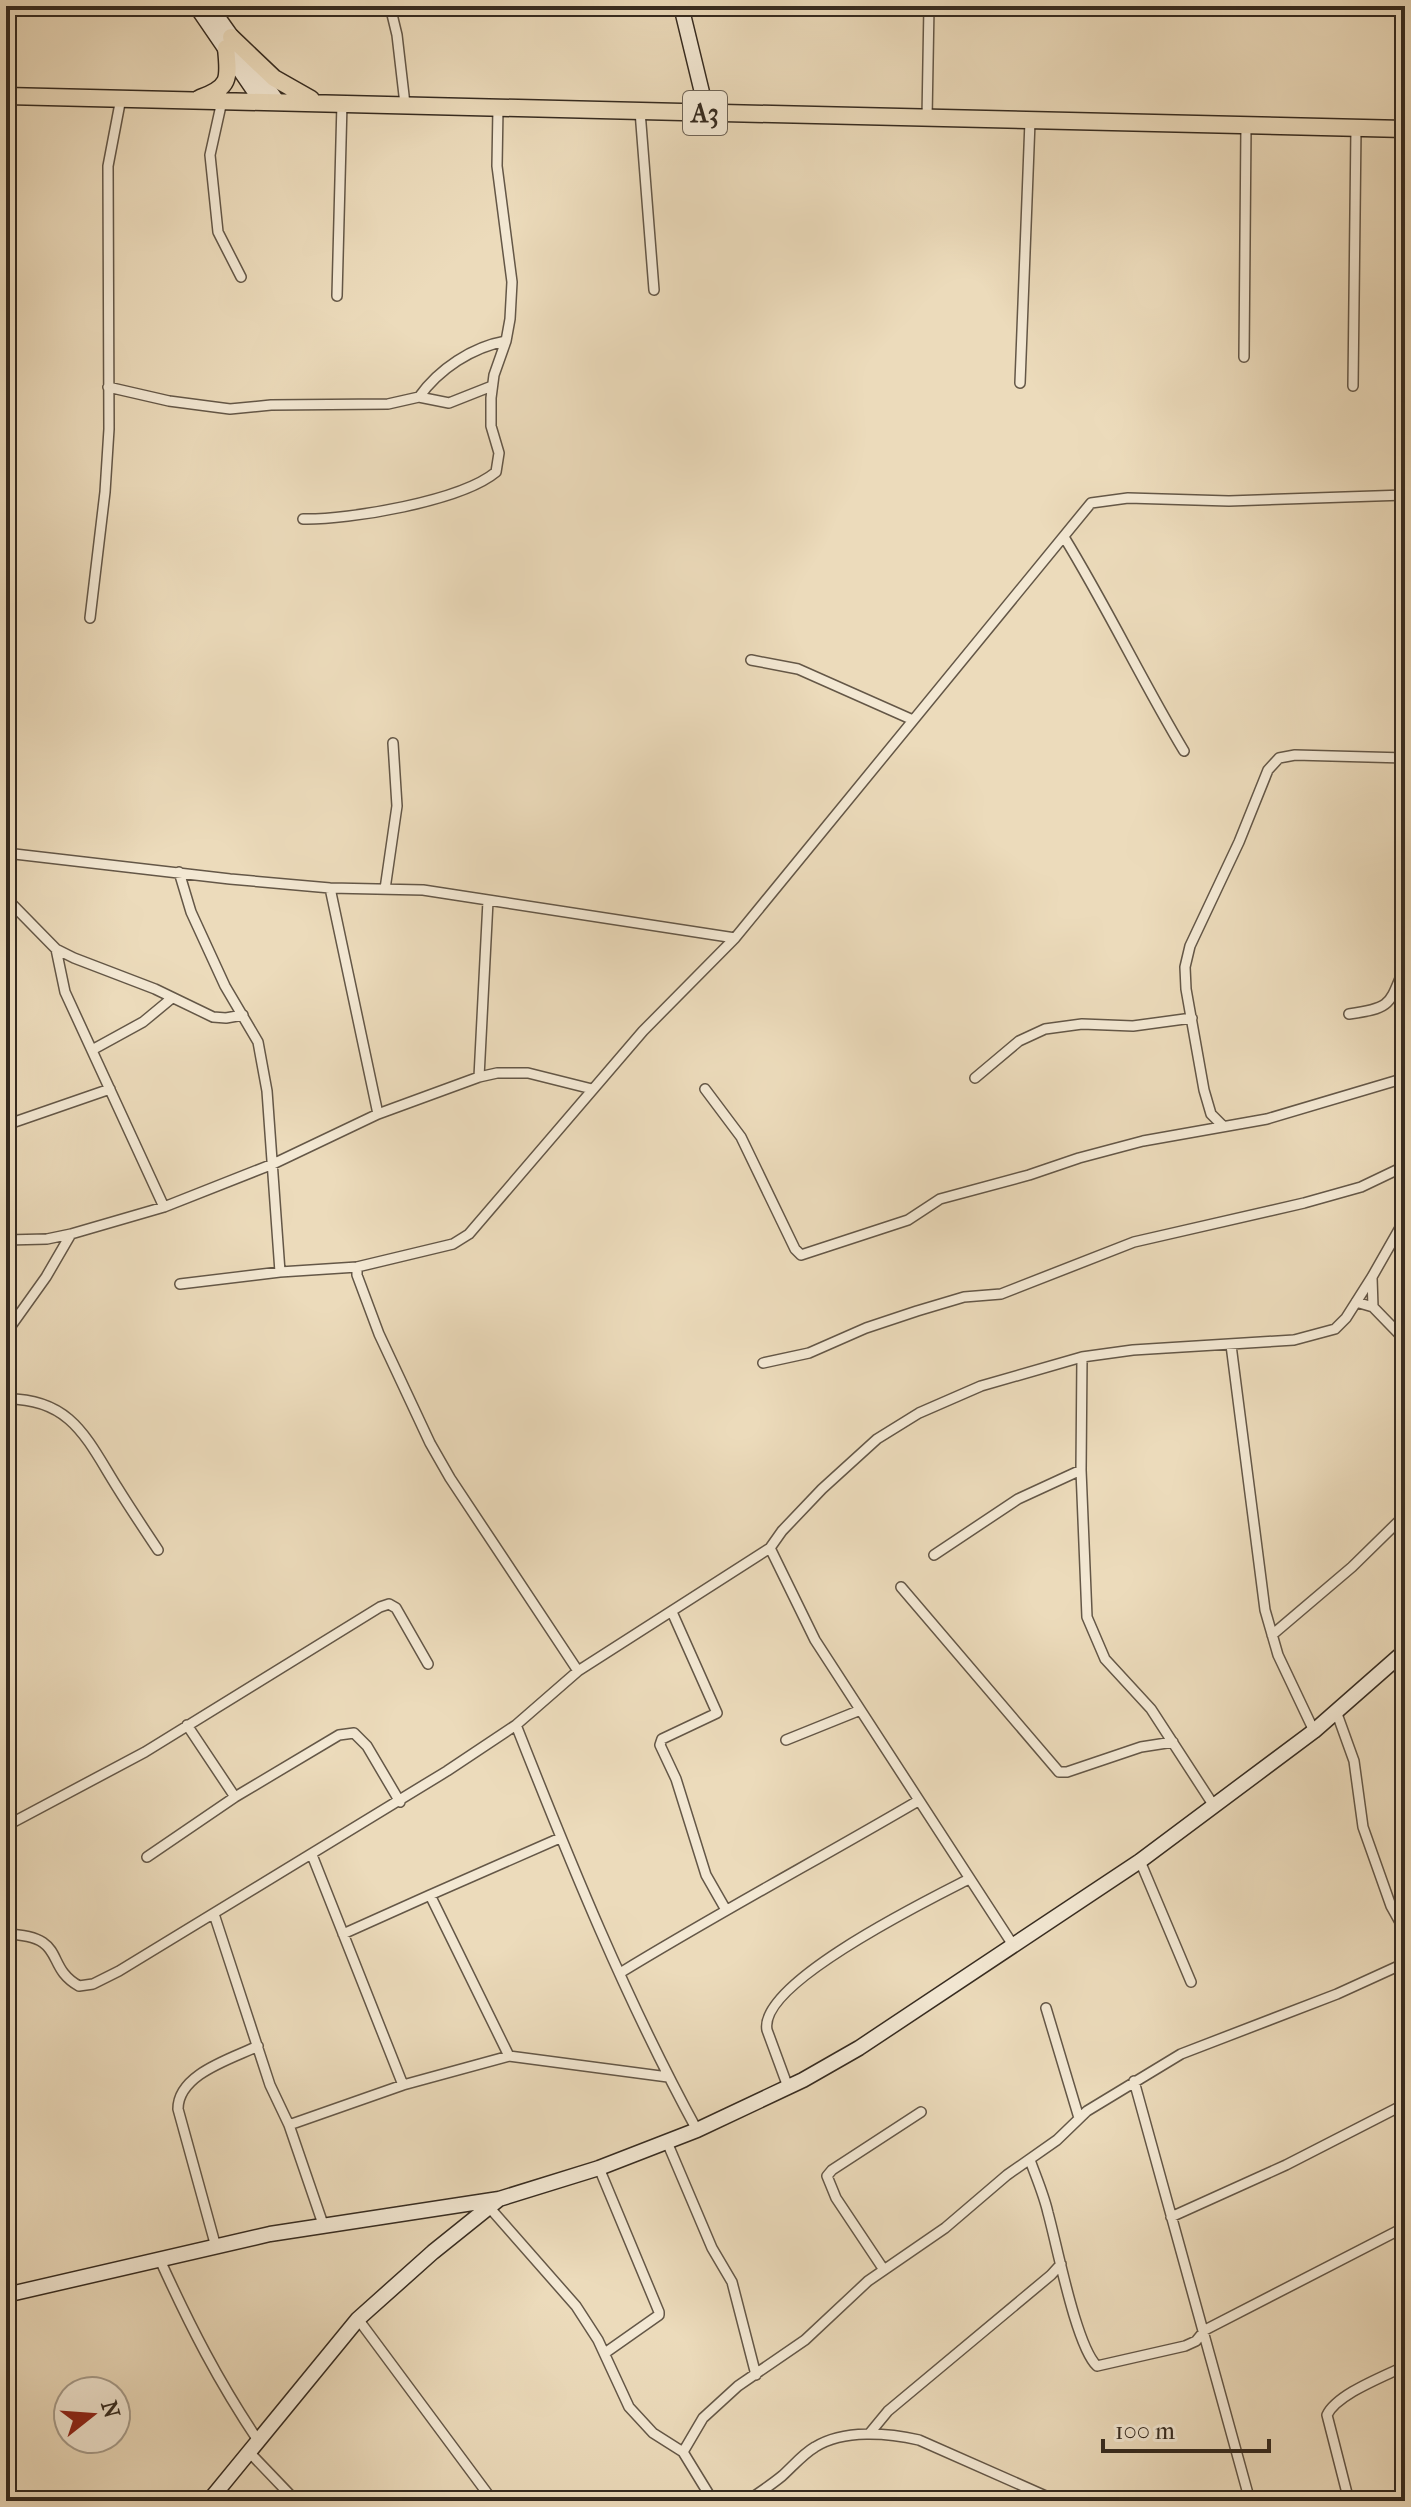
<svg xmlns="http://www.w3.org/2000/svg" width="1411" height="2507" font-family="'IM FELL French Canon',serif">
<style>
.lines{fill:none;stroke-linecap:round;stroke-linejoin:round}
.street-casing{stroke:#645747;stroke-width:12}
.secondary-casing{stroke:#362b20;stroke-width:17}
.highway-casing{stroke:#362b20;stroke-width:19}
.street{stroke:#f3e8d3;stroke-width:9}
.secondary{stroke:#f3e8d3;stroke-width:14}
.highway{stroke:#ecdbbb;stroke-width:16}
.labels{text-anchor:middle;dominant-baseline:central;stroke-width:6;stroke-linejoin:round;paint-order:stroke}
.shield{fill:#f3e8d3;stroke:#6f6456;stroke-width:2}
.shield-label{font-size:26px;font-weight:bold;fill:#362b20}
</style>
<rect width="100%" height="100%" fill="#ecdbbb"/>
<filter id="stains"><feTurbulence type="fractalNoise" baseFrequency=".0025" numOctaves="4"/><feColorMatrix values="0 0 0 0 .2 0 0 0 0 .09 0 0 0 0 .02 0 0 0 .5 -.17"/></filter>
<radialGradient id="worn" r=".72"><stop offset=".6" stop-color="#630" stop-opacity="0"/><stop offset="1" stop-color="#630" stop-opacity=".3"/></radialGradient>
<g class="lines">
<defs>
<path id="street" d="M390,6L397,35L405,104
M222,101L210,155L218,232L241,277
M640,111L654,290
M927,118L929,6
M337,296L342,103
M1244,357L1246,126
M1020,383L1030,121
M1353,386L1356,128
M108,387L169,401L230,409L271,405L388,404L419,397L449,403L492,386
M419,397C439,369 472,347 506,341
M303,519C349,520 461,501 496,472L499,453L491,426V398L494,375L506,341L510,319L512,282L497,166L498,108
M1064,537C1107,607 1142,681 1184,751
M90,618L105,492L109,429L108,166L121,98
M751,660L798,669L913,720
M6,853L230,879L330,888L423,890L735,938
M179,872L191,912L225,986L258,1042L267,1091L280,1272
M330,888L378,1114
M385,889L397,806L393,743
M6,898L56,949L74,958L155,989L213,1017L226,1018L243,1015
M56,949L65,992L164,1207
M1349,1014C1393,1008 1389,1004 1405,966
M92,1050L143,1022L172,998
M479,1077L488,901
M975,1078L1019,1041L1045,1029L1082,1024L1133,1026L1192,1018
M705,1089L741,1137L795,1249L801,1255L908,1220L940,1199L1029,1175L1079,1158L1143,1141L1267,1119L1405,1078
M6,1125L110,1089
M1223,1126L1211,1114L1204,1090L1186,989L1185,967L1190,946L1239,842L1268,770L1279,758L1295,755L1405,758
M6,1240L47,1239L71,1234L164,1207L273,1164L378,1114L479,1077L497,1073H528L592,1089
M357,1267V1275L379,1334L430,1443L450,1478L578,1671
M1372,1278L1373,1307
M180,1284L280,1272L357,1267L453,1244L469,1234L643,1031L735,938L1091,503L1128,498L1229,501L1405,495
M1356,1302L1373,1307L1405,1340
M6,1333L46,1277L71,1234
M1231,1345L1265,1610L1278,1655L1314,1731
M763,1363L809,1353L866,1328L917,1311L964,1297L1001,1294L1134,1242L1304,1203L1361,1187L1405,1166
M6,1399C71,1398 87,1439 117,1487C130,1508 144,1529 158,1550
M1081,1470L1087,1617L1105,1659L1151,1709L1214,1806
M934,1555L1018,1499L1081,1470L1082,1357
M901,1587L1059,1772H1067L1141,1747L1173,1742
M672,1612L717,1713L662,1739L660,1745L676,1779L706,1875L726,1910
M1272,1635L1352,1567L1405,1515
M1336,1711L1354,1761L1363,1827L1391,1906L1405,1931
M187,1725L235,1797L339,1735L354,1733L367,1746L400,1802
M516,1725C570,1862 626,2000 697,2130
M786,1740L858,1711
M6,1826L145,1752L380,1607L389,1604L396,1608L428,1664
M312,1855L403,2085
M147,1857L235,1797
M1140,1861L1191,1982
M214,1914L270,2085L289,2125L403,2085L509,2056L668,2077
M6,1934C69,1936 43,1966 79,1986L93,1984L119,1971L447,1771L516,1725L578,1671L770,1548
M343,1934L430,1895
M1013,1945L815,1640L770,1548L782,1531L822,1489L877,1439L919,1413L981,1386L1082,1357L1133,1350L1294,1340L1335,1329L1346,1318L1372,1277L1405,1219
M620,1973C718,1913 819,1859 918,1801
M1046,2008L1079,2118
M509,2056L430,1895L560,1838
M1134,2081L1250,2501
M788,2087L767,2030C758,1983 930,1899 969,1879
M289,2125L324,2227
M667,2142L712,2248L732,2282L756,2375
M1030,2160C1036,2177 1044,2195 1048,2213C1057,2245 1076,2346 1097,2366L1185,2346L1196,2341L1205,2330L1405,2227
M599,2168L659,2312V2315L605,2353
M489,2207L576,2306L598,2340L629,2407L653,2433L683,2452L713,2501
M1171,2217L1286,2165L1405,2104
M216,2247L178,2109C178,2074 231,2059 258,2046
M160,2260C190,2326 218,2381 259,2442
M884,2270L836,2198L827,2176L832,2170L921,2112
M358,2319L493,2501
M869,2434L888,2411L1051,2275L1061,2264
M683,2452L703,2418L738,2386L805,2340L868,2281L945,2228L1007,2175L1057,2140L1087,2111L1181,2054L1337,1994L1405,1963
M250,2453L296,2501
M747,2501C759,2493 771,2485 782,2476C793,2466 803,2454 815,2447C844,2429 888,2433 919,2440L1057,2501
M1349,2501L1327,2415C1337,2394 1383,2377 1405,2366"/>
<path id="secondary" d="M196,6L261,101
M210,6L277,101
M681,6L707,113
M6,2295L270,2234L499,2199L599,2168L697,2130L803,2080L859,2048L1140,1861L1314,1731L1405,1651
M209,2501L358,2319L433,2252L499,2199"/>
<path id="highway" d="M231,37L274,78L311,99
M6,96L1405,129
M200,98C231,87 229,78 226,48"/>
</defs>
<use href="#street" class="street-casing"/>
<use href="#secondary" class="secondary-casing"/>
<use href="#highway" class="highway-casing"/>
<use href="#street" class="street"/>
<use href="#secondary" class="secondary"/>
<use href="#highway" class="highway"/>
</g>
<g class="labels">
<rect class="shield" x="683" y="91" width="44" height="44" rx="6"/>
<g class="shield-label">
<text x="705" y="113">A3</text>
</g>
</g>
<rect width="1411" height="2507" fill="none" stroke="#ecdbbb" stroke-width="32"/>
<rect x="8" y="8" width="1395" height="2491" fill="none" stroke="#362b20" stroke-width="4"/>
<rect x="16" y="16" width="1379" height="2475" fill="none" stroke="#362b20" stroke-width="2"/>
<g transform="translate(92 2415) rotate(73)"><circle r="38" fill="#f3e8d3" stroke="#a79c8b" stroke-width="2"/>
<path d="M0-6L14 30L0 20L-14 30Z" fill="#8f2418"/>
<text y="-12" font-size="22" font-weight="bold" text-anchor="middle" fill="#362b20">N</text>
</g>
<path d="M1103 2439v12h166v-12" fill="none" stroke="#362b20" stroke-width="4"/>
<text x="1115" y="2439" font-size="24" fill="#362b20" stroke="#f3e8d3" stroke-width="6" paint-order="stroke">100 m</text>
<rect width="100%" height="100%" filter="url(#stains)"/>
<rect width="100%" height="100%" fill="url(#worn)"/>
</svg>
